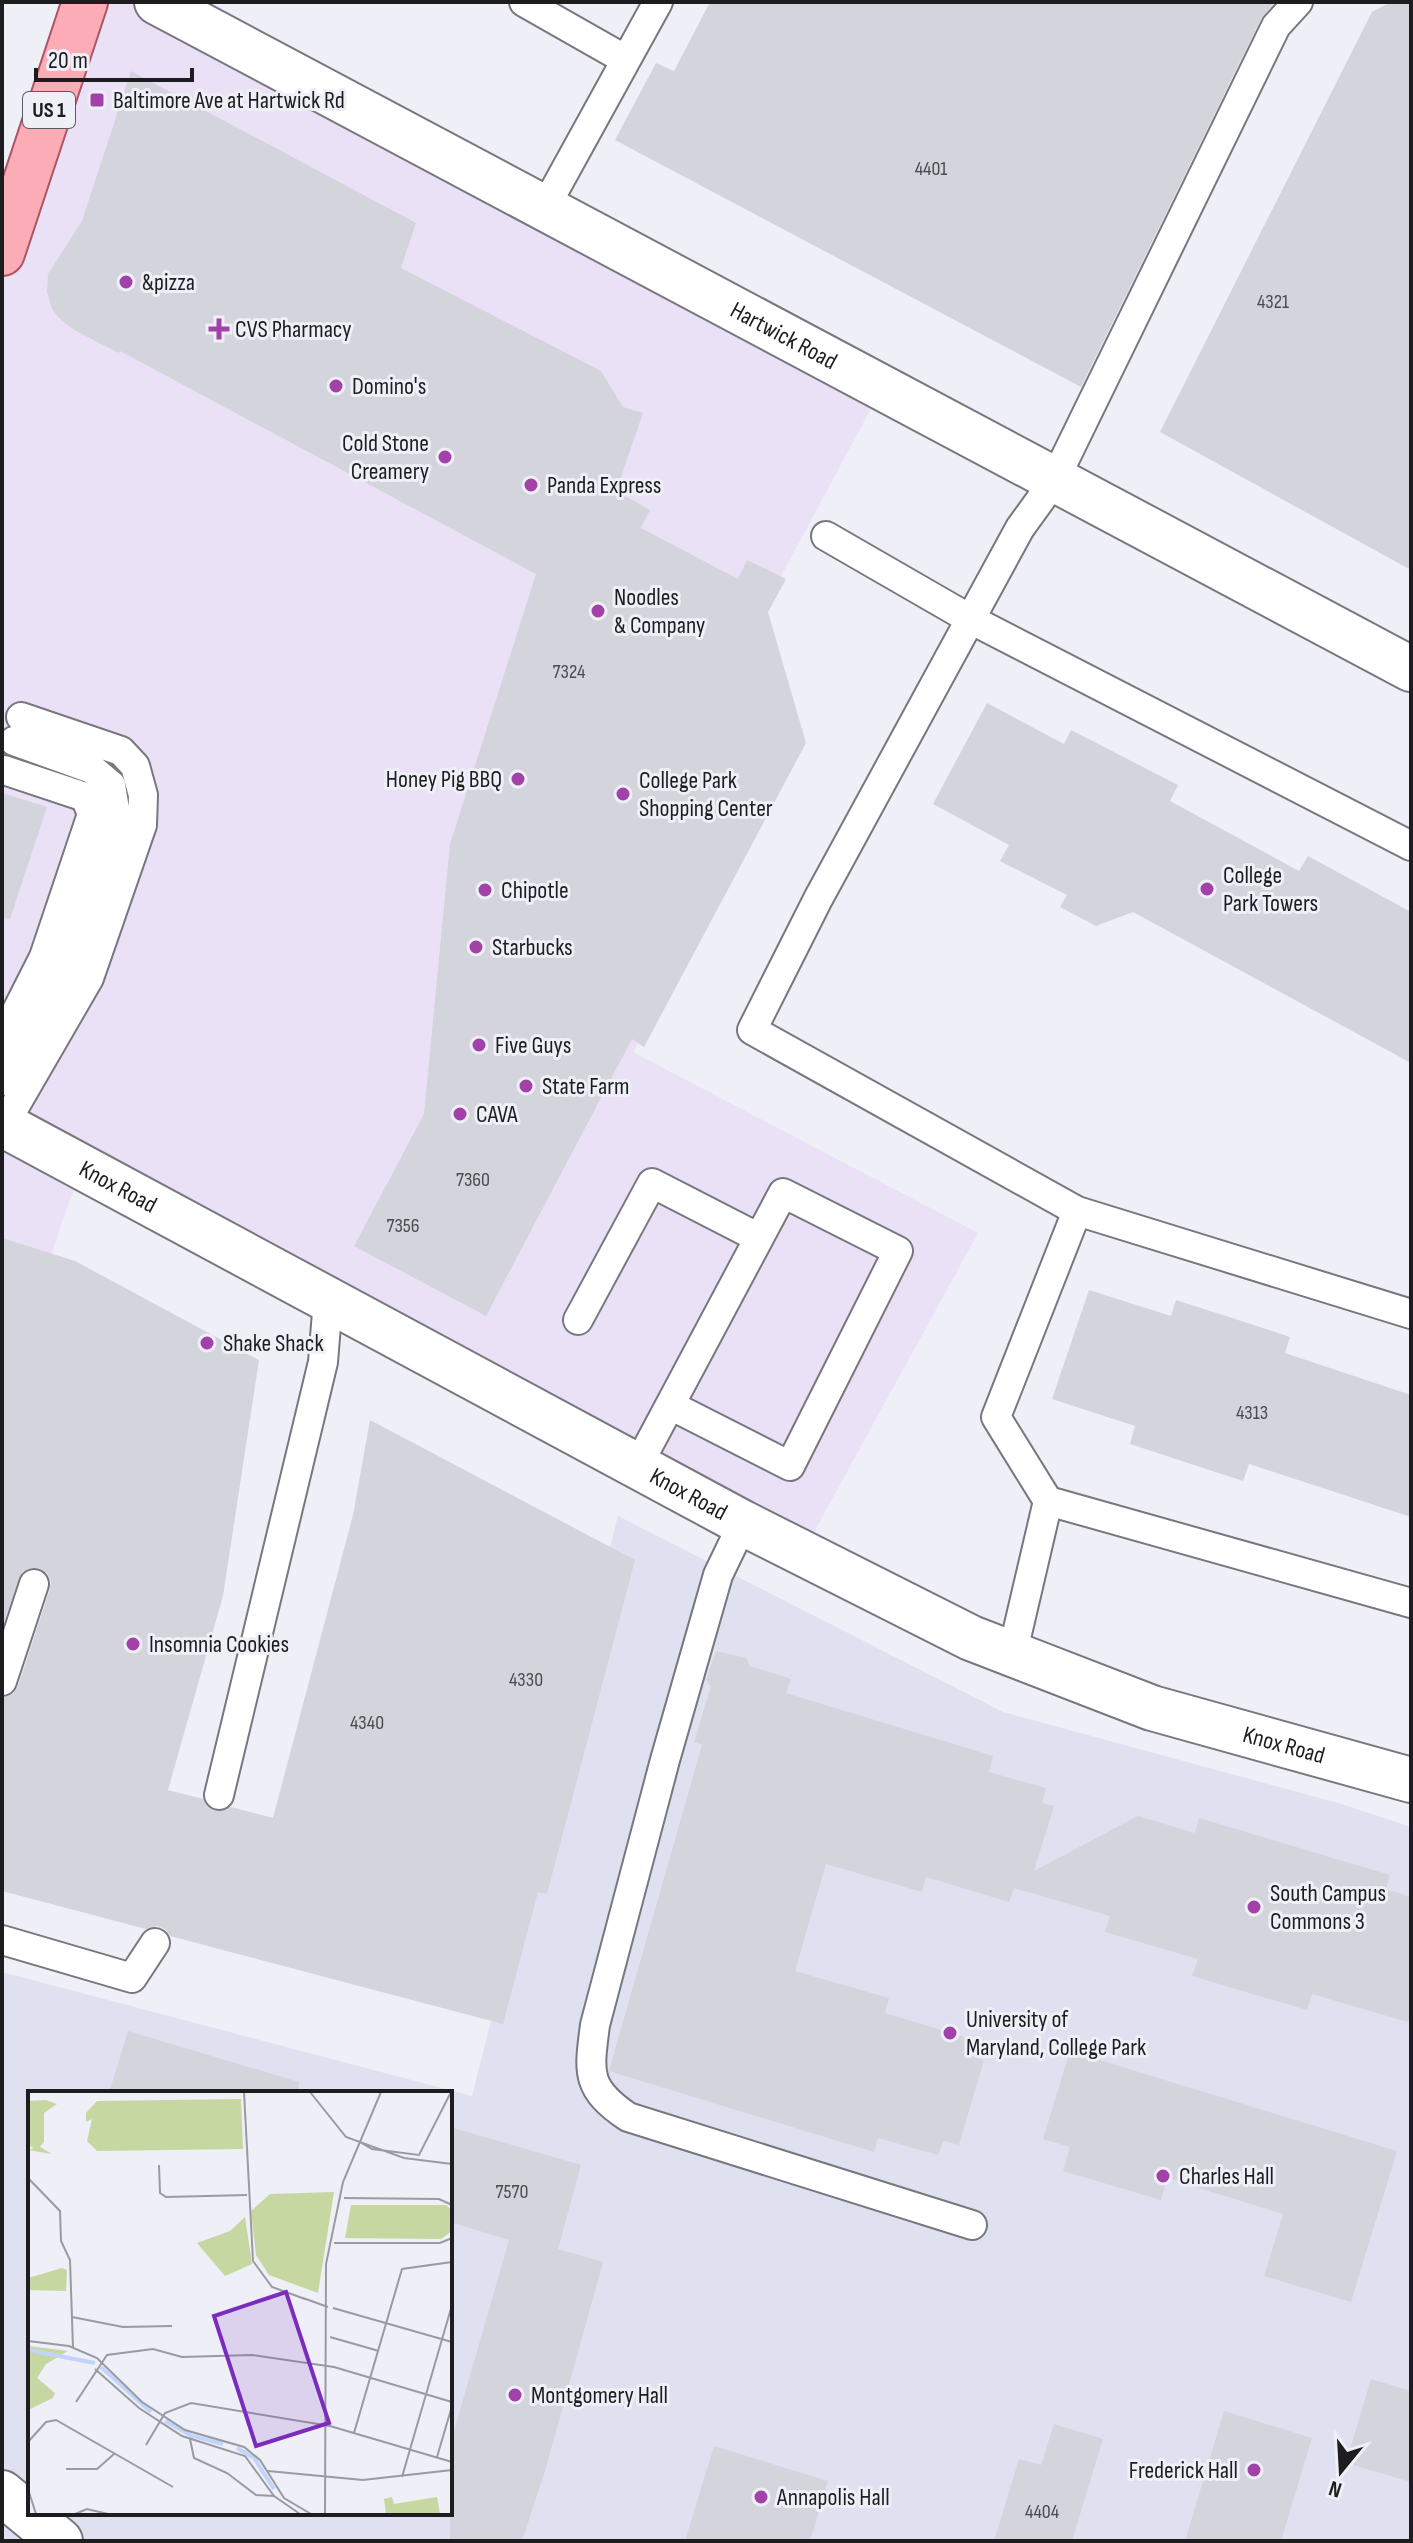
<svg xmlns="http://www.w3.org/2000/svg" width="1413" height="2543" font-family="'Sofia Sans Condensed',sans-serif">
<style>
.commercial{fill:#ebe1f6}
.built{fill:#dfe1f0;fill-rule:evenodd}
.building{fill:#d3d4dc}
.lines{fill:none;stroke-linecap:round;stroke-linejoin:round}
.service-casing{stroke:#77787f;stroke-width:32}
.minor-casing{stroke:#77787f;stroke-width:48}
.tertiary-casing{stroke:#77787f;stroke-width:48}
.primary-casing{stroke:#ad5663;stroke-width:48}
.service{stroke:#fff;stroke-width:28}
.minor{stroke:#fff;stroke-width:44}
.tertiary{stroke:#fff;stroke-width:44}
.primary{stroke:#fcacb7;stroke-width:44}
.poi-dot{fill:#a241a8;stroke:#eeeff7;stroke-width:3}
.labels{text-anchor:middle;dominant-baseline:central;stroke-width:6;stroke-linejoin:round;paint-order:stroke}
.number-label{font-size:20px;fill:#4a4b4f}
.shield{fill:#eeeff7;stroke:#5c5c60;stroke-width:2}
.shield-label{font-size:22px;font-weight:bold;fill:#1d1d20}
.poi-label{font-size:24px;fill:#1d1d20;stroke:#eeeff7;text-anchor:start}
.street-label{font-size:24px;fill:#1d1d20;stroke:#eeeff7}
.inset-river{fill:none;stroke:#c1d4fc;stroke-width:4}
.inset-road{fill:none;stroke:#9a9ba1;stroke-width:2}
.view{fill:#7b2cbf;fill-opacity:0.15;stroke:#7b2cbf;stroke-width:4}
.inset-edge{fill:none;stroke:#1d1d20;stroke-width:4}
</style>
<rect width="100%" height="100%" fill="#eeeff7"/>
<path class="commercial" d="M86,2H150L882,388L765,606L804,737L633,1052L978,1233L803,1552L81,1168L60,1228L2,1412V254Z"/>
<path class="built" d="M618,1516L1003,1712L1338,1803L1411,1827V2541H2V1972L472,2096ZM30,2093H450V2513H30Z"/>
<path class="building" d="M710,2H1275L1261,19L1081,387L615,140L656,63L674,71Z
M1391,2H1411V570L1160,432L1372,12Z
M131,71L416,223L401,268L601,371L623,407L643,413L616,491L650,510L641,528L738,579L747,560L786,579L768,612L806,743L644,1047L632,1039L486,1316L354,1246L424,1114L450,844L536,574L120,351L119,353L74,330L59,318L52,309L47,292L48,274L82,221Z
M987,703L1064,744L1071,730L1178,785L1170,801L1299,871L1308,856L1411,912V1063L1133,912L1096,926L1060,907L1067,895L1000,861L1009,845L933,804Z
M2,793L47,807L10,919L2,918Z
M2,1238L75,1261L259,1360L223,1596L168,1790L203,1799L207,1807L214,1811H223L231,1807L273,1818L353,1515L370,1420L635,1560L547,1894L538,1892L503,2024L170,1936L165,1929L157,1926L146,1929L2,1891V1698L13,1694L18,1686L50,1589L51,1581L47,1573L39,1568H30L22,1572L2,1627Z
M1089,1290L1171,1316L1176,1300L1260,1327L1290,1337L1285,1353L1411,1395V1517L1249,1464L1243,1481L1130,1444L1135,1426L1052,1399Z
M716,1651L746,1658L750,1666L791,1679L786,1693L993,1756L989,1772L1046,1788L1042,1803L1054,1806L1034,1871L1138,1816L1195,1833L1199,1818L1390,1875L1386,1889L1411,1897V2023L1312,1994L1307,2010L1192,1976L1198,1959L1105,1932L1110,1916L1014,1888L1009,1902L926,1877L922,1892L826,1864L795,1971L889,1998L885,2013L974,2040L969,2055L984,2060L959,2145L943,2141L938,2155L878,2138L874,2152L609,2071L702,1745L694,1742L711,1686L706,1680Z
M128,2031L299,2082L298,2093H109Z
M1070,2051L1397,2151L1351,2302L1264,2276L1283,2214L1167,2178L1161,2200L1063,2171L1070,2147L1043,2139Z
M450,2127L581,2165L558,2249L603,2262L545,2471L522,2541H450V2445L509,2240L450,2222Z
M1371,2379L1411,2391V2482L1346,2463Z
M1224,2411L1312,2438L1281,2541H1185Z
M1054,2424L1103,2439L1072,2541H994L1019,2459L1041,2465Z
M714,2446L828,2481L810,2541H685Z"/>
<g class="lines">
<defs>
<path id="service" d="M524,2L626,60
M1298,2L1276,26L1054,481L1020,528L818,899L752,1030L1077,1211L996,1417L1048,1501L1411,1603
M544,209L658,2
M826,536L970,619L1411,846
M2,1040L44,957L92,814L85,797L4,770
M2,1081L63,975L116,816L111,785L92,769L14,741
M4,1125L89,978L142,825L143,795L135,766L121,751L21,717
M1077,1211L1411,1314
M578,1320L652,1183L759,1238
M638,1465L783,1193L898,1251L790,1466L670,1405
M743,1523L718,1575L665,1760L595,2025C589,2072 585,2088 628,2117L972,2225
M1012,1655L1048,1501
M2,1681L34,1584
M219,1795L323,1362L328,1300
M2,1940L132,1978L155,1943"/>
<g id="minor">
<path id="s1" d="M157,2L1411,669"/>
</g>
<g id="tertiary">
<path id="s2" d="M2,1124L743,1523L971,1638L1152,1708L1411,1780"/>
<path d="M2,2493L60,2541"/>
</g>
<path id="primary" d="M2,253L85,2"/>
</defs>
<use href="#service" class="service-casing"/>
<use href="#minor" class="minor-casing"/>
<use href="#tertiary" class="tertiary-casing"/>
<use href="#primary" class="primary-casing"/>
<use href="#service" class="service"/>
<use href="#minor" class="minor"/>
<use href="#tertiary" class="tertiary"/>
<use href="#primary" class="primary"/>
</g>
<g class="poi-dot">
<rect x="89" y="92" width="16" height="16" rx="4"/>
<circle cx="126" cy="282" r="8"/>
<path d="M215 317h8v8h8v8h-8v8h-8v-8h-8v-8h8z"/>
<circle cx="336" cy="386" r="8"/>
<circle cx="445" cy="457" r="8"/>
<circle cx="531" cy="485" r="8"/>
<circle cx="598" cy="611" r="8"/>
<circle cx="518" cy="779" r="8"/>
<circle cx="623" cy="794" r="8"/>
<circle cx="1207" cy="889" r="8"/>
<circle cx="485" cy="890" r="8"/>
<circle cx="476" cy="947" r="8"/>
<circle cx="479" cy="1045" r="8"/>
<circle cx="526" cy="1086" r="8"/>
<circle cx="460" cy="1114" r="8"/>
<circle cx="207" cy="1343" r="8"/>
<circle cx="133" cy="1644" r="8"/>
<circle cx="1254" cy="1907" r="8"/>
<circle cx="950" cy="2033" r="8"/>
<circle cx="1163" cy="2176" r="8"/>
<circle cx="515" cy="2395" r="8"/>
<circle cx="1254" cy="2470" r="8"/>
<circle cx="761" cy="2497" r="8"/>
</g>
<g class="labels">
<g class="number-label">
<text x="931" y="169">4401</text>
<text x="1273" y="302">4321</text>
<text x="569" y="672">7324</text>
<text x="473" y="1180">7360</text>
<text x="403" y="1226">7356</text>
<text x="1252" y="1413">4313</text>
<text x="526" y="1680">4330</text>
<text x="367" y="1723">4340</text>
<text x="512" y="2192">7570</text>
<text x="1042" y="2512">4404</text>
</g>
<rect class="shield" x="23" y="92" width="52" height="36" rx="6"/>
<g class="shield-label">
<text x="49" y="110">US 1</text>
</g>
<g class="poi-label">
<text x="113" y="100">Baltimore Ave at Hartwick Rd</text>
<text x="142" y="282">&amp;pizza</text>
<text x="235" y="329">CVS Pharmacy</text>
<text x="352" y="386">Domino's</text>
<text x="429" y="443" text-anchor="end">Cold Stone<tspan x="429" dy="28">Creamery</tspan></text>
<text x="547" y="485">Panda Express</text>
<text x="614" y="597">Noodles<tspan x="614" dy="28">&amp; Company</tspan></text>
<text x="502" y="779" text-anchor="end">Honey Pig BBQ</text>
<text x="639" y="780">College Park<tspan x="639" dy="28">Shopping Center</tspan></text>
<text x="1223" y="875">College<tspan x="1223" dy="28">Park Towers</tspan></text>
<text x="501" y="890">Chipotle</text>
<text x="492" y="947">Starbucks</text>
<text x="495" y="1045">Five Guys</text>
<text x="542" y="1086">State Farm</text>
<text x="476" y="1114">CAVA</text>
<text x="223" y="1343">Shake Shack</text>
<text x="149" y="1644">Insomnia Cookies</text>
<text x="1270" y="1893">South Campus<tspan x="1270" dy="28">Commons 3</tspan></text>
<text x="966" y="2019">University of<tspan x="966" dy="28">Maryland, College Park</tspan></text>
<text x="1179" y="2176">Charles Hall</text>
<text x="531" y="2395">Montgomery Hall</text>
<text x="1238" y="2470" text-anchor="end">Frederick Hall</text>
<text x="777" y="2497">Annapolis Hall</text>
</g>
<g class="street-label">
<text stroke="none"><textPath href="#s1" startOffset="710">Hartwick Road</textPath></text>
<text stroke="none"><textPath href="#s2" startOffset="132">Knox Road</textPath></text>
<text stroke="none"><textPath href="#s2" startOffset="780">Knox Road</textPath></text>
<text stroke="none"><textPath href="#s2" startOffset="1428">Knox Road</textPath></text>
</g>
</g>
<g transform="translate(28 2091)">
<rect width="424" height="424" fill="#eeeff7"/>
<path d="M213,8L215,58L69,60L59,50L64,28L58,31V22L69,10ZM18,9L29,13L16,22V51L12,56L24,63L0,59L6,57L0,54V10ZM306,101L290,202L241,184L228,164L223,120L242,103ZM323,114H418L424,119V140L413,148L317,147ZM217,126L224,173L197,185L169,152L202,140ZM34,177L39,179L38,200L0,199V187ZM0,255L40,260L18,273L9,287L27,302L25,307L0,319ZM364,406L366,413L409,406L412,423H358L356,408Z" fill="#c7d7a2"/>
<path class="inset-river" d="M0,259L67,272M73,276L123,321M137,330L164,345L195,353M209,357L226,367L246,398"/>
<path class="inset-road" d="M216,1L225,170L244,196L277,208M282,1L318,46L376,67L424,73M330,50L344,58L391,64L423,1M131,74L132,102L138,106L219,104M0,87L32,120L33,150L42,169L45,257M316,107L411,108L424,114M306,152H412L424,147M275,207L300,216M305,217L424,251M44,226L95,236L144,235M302,246L351,260M0,250L41,255L69,267L114,311L157,339L216,356L232,369L256,407L283,423M67,278L111,317L154,345L217,365L246,405L272,423M48,311L79,264L125,258L154,266L224,264L306,276L424,311M326,342L374,178L424,171M162,348L166,367L199,382L228,404L246,405M0,351L18,331L28,329L145,396M118,354L137,322L163,312L302,335L424,371M409,366L424,315M38,378H69L86,363M240,380L335,389L424,379M374,386L424,214M0,398L8,423M47,423L59,418L80,423M297,423L298,173L315,91L353,1"/>
<path class="view" d="M258,201L301,332L228,355L186,225Z"/>
<rect width="424" height="424" class="inset-edge"/>
</g>
<rect width="1413" height="2543" fill="none" stroke="#1d1d20" stroke-width="8"/>
<g transform="translate(1341 2471) rotate(198)" stroke="#eeeff7" stroke-width="6" paint-order="stroke">
<path d="M0-6L14 30L0 20L-14 30Z" fill="#1d1d20"/>
<text y="-12" font-size="22" font-weight="bold" text-anchor="middle" fill="#1d1d20">N</text>
</g>
<path d="M36 68v12h156v-12" fill="none" stroke="#1d1d20" stroke-width="4"/>
<text x="48" y="68" font-size="24" fill="#1d1d20" stroke="#eeeff7" stroke-width="6" paint-order="stroke">20 m</text>
</svg>
